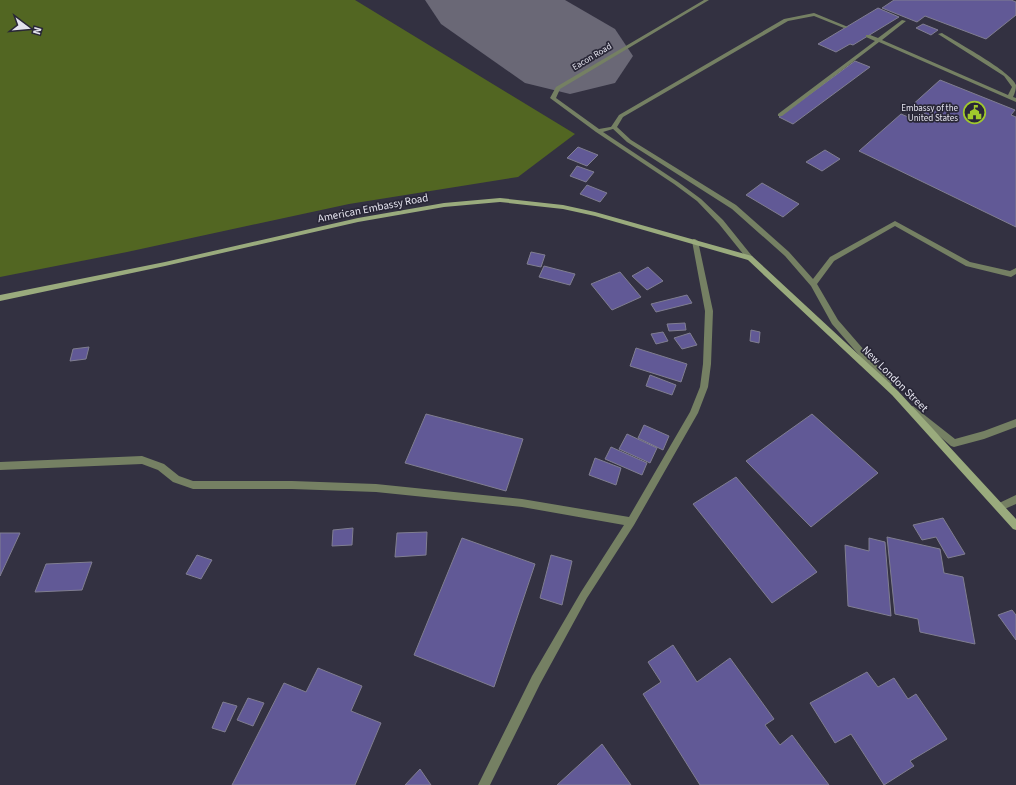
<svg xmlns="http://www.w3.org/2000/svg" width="1016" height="785" font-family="'Source Sans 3',sans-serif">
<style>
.forest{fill:#526622}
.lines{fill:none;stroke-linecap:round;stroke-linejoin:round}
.runway{fill:#6a6876;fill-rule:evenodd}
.building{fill:#615996;stroke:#807e91}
.lane{fill:#758063;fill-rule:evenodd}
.street{fill:#758063;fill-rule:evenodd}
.secondary{fill:#9aab7d;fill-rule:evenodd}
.labels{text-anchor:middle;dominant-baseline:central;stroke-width:3.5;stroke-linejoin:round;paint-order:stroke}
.far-street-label{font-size:9px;fill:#e4e3ee;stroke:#292737}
.far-poi-label{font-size:9px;fill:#e4e3ee;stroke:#292737;text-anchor:end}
.street-label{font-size:11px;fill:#e4e3ee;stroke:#292737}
</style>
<rect width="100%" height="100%" fill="#333141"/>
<path class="forest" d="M0,0H355L575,134L518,177L349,204L127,252L0,277Z"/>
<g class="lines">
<path class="runway" d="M425,0H565L615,29L633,56L615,83L570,94L525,83L441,24Z"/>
</g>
<path class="building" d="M894,0H1011L1016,2V15L986,39L925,16L917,22L882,8Z
M878,8L899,17L853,45L850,44L836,52L818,44Z
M923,24L938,30L931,35L916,28Z
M855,61L870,67L793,124L779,117Z
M940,80L1015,110L1011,115L1016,117V227L859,151L901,114L920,122L928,115L910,107Z
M578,147L598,155L587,166L567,158Z
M825,150L840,159L822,171L806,162Z
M577,166L594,172L586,182L570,176Z
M762,183L799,204L783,217L746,195Z
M587,185L607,193L600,202L580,194Z
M531,252L545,255L541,267L527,264Z
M544,266L575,274L570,285L539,277Z
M648,267L663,281L647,290L632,276Z
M620,272L641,297L612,310L591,284Z
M687,295L692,303L656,312L651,304Z
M685,323L686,330L669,331L667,324Z
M751,330L760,332L759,343L750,341Z
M663,332L668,341L656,344L651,334Z
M690,333L697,345L682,349L674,338Z
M89,347L86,359L70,361L73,349Z
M636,348L687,364L681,382L630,366Z
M650,375L676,385L672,395L646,386Z
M426,414L523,439L506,491L405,463Z
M812,414L878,473L811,527L746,461Z
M644,425L669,436L663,450L638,438Z
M627,434L657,448L650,463L619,449Z
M611,447L647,463L642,475L605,459Z
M595,458L621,468L616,485L589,475Z
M736,477L817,572L772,603L693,504Z
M943,518L965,554L948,558L936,537L922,540L913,525Z
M353,528L352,545L332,546L333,530Z
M427,532L426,555L395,557L397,533Z
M0,533H20L0,576Z
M887,537L940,549L944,573L963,577L975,644L920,632L918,619L895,614Z
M462,538L535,564L494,687L414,655Z
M869,538L885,542L891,616L848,606L845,545L869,551Z
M197,555L212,560L201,579L186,574Z
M551,555L572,561L562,605L540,598Z
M92,562L82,590L35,592L46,564Z
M1012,610L1016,615V640L998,615Z
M673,645L697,682L730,658L774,719L765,725L780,745L792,735L829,785H700L643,694L661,682L648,662Z
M318,668L362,686L351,711L381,723L355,785H232L284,683L306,692Z
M867,672L878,687L894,678L908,699L916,694L947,739L910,761L914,766L884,785L851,734L835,743L810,703Z
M248,698L264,703L253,726L237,720Z
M223,702L237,706L225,732L212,728Z
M602,744L631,785H557Z
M420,769L431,785H405Z"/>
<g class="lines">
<path class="lane" d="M814,13L848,27L844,28L814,16L788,21L623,117L617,127L631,140L736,205L789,252L813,279L830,257L895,221L970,262L1010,271L1016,268V274L1011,277L966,266L895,226L834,261L817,284L838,320L891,381L892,383L891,385H885L832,324L811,286L785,256L732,209L627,142L611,127L619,115L784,19Z
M902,20L906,21L882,40L1008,95L1012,87L1004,76L938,34L942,33C956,42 1012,72 1016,85C1016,89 1015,93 1013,97L1016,98V102L879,42L782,116H778V114L875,41L866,37V35H870L878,38Z
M913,406L955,439L984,431L1016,419V427L984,439L954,447L951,446L910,411L909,409L910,407Z"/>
<path class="street" d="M704,0H709L560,89L556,98L599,129L616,126V128L603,132L678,182L701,199L723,220L752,256L753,258L750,260H748L719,224L697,201L674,184L596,132L550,98L556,87Z
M693,239H695L698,241L713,311L711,364L708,387L698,413L634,525L587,598L540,684L490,785H478L532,676L581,592L624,525L522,507L376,492L292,489H193L173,482L158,470L142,464L0,470V462L142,456L164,464L179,476L193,481H292L376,484L522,499L629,517L690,412L700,387L703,364L705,311L692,241Z
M1016,495V504L1000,511L997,510L996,507L997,504Z"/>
<path class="secondary" d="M500,198L563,205L595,212L752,256L898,391L1016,519V530L1013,529L892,395L748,260L595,216L563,209L500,202L444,207L358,222L165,266L0,301V295L165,262L358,218L444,203Z"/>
</g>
<defs>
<symbol id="civic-ring" viewBox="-11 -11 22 22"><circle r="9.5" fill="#292737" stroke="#a0c92c" stroke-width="1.5"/><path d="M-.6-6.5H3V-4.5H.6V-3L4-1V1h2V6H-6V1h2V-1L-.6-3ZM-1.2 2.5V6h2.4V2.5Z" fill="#a0c92c"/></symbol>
</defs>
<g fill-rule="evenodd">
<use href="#civic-ring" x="962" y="100" width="25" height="25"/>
</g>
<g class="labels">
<g class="far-street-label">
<text transform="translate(592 57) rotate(-31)">Eacon Road</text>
</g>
<g class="far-poi-label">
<text x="958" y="108">Embassy of the<tspan x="958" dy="10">United States</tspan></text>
</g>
<g class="street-label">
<text transform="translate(373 208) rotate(-11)">American Embassy Road</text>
<text transform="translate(895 379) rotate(45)">New London Street</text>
</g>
</g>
<g transform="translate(28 28) rotate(106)" stroke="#292737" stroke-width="3" paint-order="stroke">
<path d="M0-3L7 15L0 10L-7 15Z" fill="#e4e3ee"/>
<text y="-6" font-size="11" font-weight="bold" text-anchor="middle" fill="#e4e3ee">N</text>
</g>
</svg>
